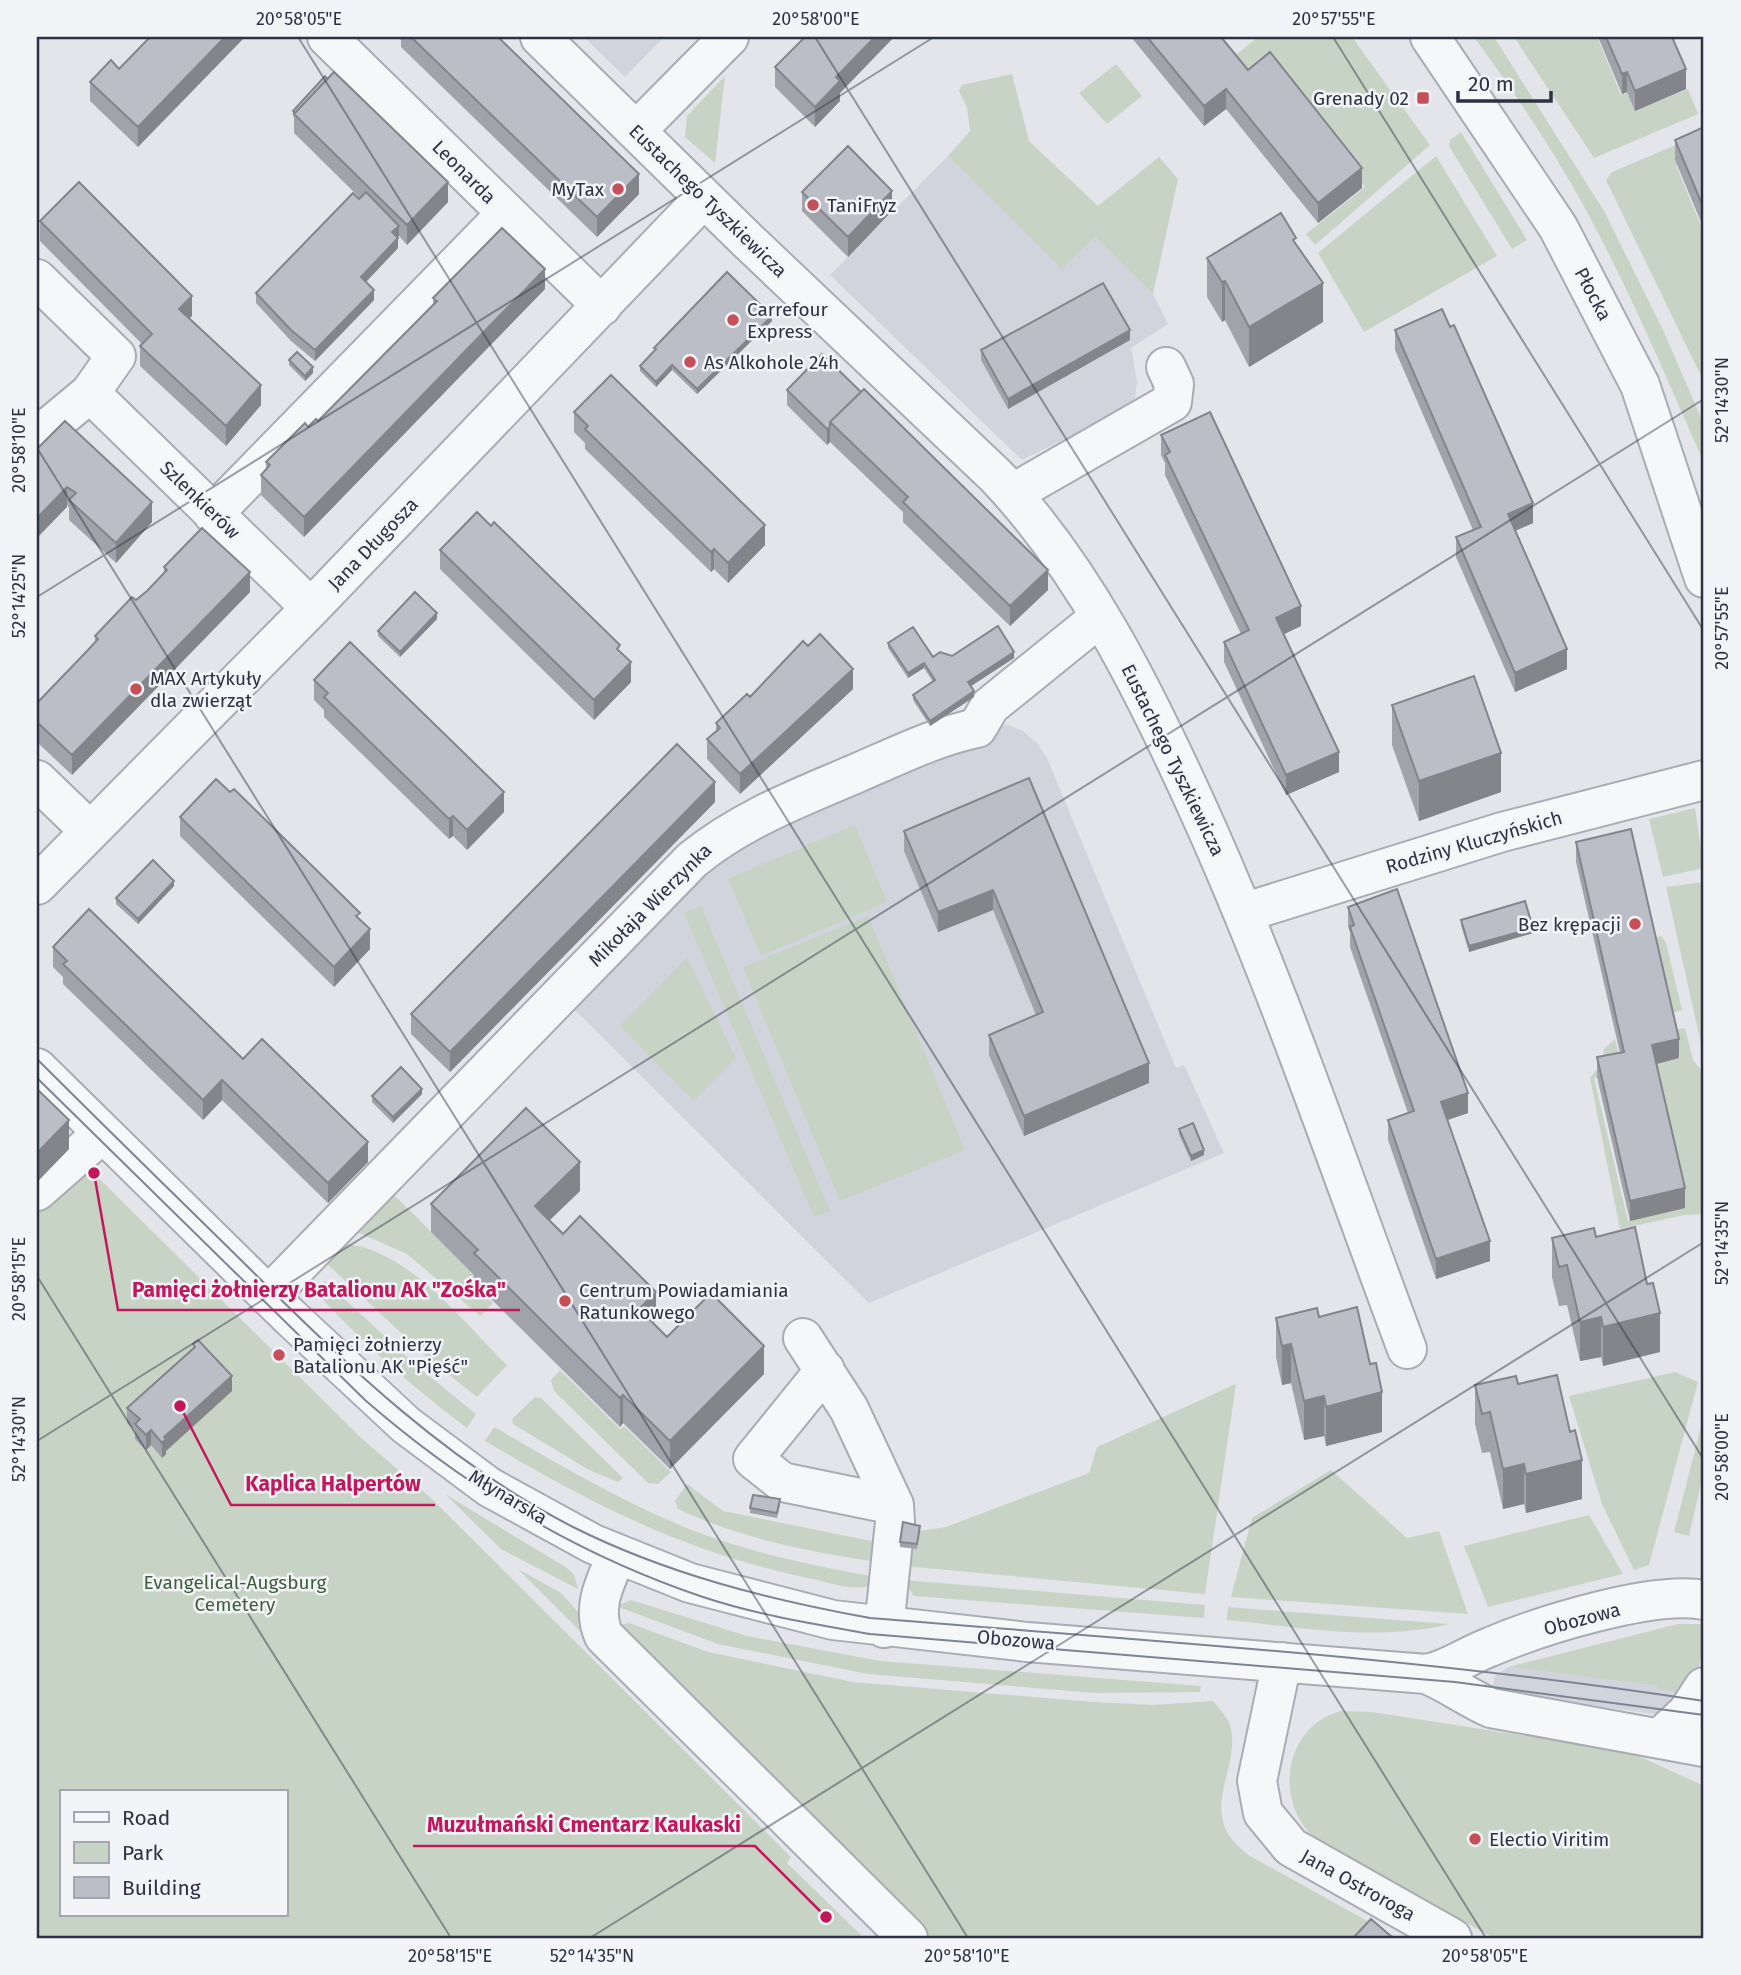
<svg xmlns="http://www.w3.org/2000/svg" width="1741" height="1975" font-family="'Fira Sans',sans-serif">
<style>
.built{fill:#d1d4dc}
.green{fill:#c7d4c5;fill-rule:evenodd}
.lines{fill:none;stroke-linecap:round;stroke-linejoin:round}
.minor-casing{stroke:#a8acb4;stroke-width:42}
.minor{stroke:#f6f7f9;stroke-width:38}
.tram{stroke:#7d8493;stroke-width:2}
.wall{fill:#a1a3ab}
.shaded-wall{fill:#83858b}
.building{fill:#bbbec7;stroke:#83858b;stroke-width:2}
.ticks{fill:none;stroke:#2c3242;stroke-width:2;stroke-opacity:0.45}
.poi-dot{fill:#c75058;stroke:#f3f4f8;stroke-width:2.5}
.labels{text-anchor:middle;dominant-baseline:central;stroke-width:5;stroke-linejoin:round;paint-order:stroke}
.poi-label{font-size:19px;fill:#2c3242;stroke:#f3f4f8;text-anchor:start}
.street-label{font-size:19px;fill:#2c3242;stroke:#f3f4f8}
.park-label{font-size:19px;fill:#3d5d3a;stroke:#f3f4f8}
.leader{fill:none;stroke:#c2185b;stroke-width:2.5}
.callout-dot{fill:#c2185b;stroke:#f3f4f8;stroke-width:2.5}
.callout-label{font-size:21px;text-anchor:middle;font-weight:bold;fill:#c2185b;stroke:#f3f4f8;stroke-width:5;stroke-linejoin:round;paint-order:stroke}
.neatline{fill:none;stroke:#2c3242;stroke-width:2.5}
.ticks-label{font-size:18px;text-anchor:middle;fill:#2c3242}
</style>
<rect width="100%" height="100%" fill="#e3e5ea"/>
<path class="built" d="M584,37H664L625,77Z
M948,156L1062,268L1095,237L1153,294L1168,324L1131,348L1137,381L1134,406L1022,460L830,275Z
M1006,724L1023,731L1038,744L1047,758L1176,1068L1184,1065L1224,1153L869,1303L572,1007L708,870L734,852L776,827L944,756Z
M1508,1667L1657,1686L1684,1693L1665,1714H1653L1492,1691L1495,1676Z"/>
<path class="green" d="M1258,37H1352L1430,145L1315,245L1306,234L1365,187L1270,69L1248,88L1227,62Z
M1474,37H1494L1604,211L1664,332L1704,425V463C1667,379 1631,293 1587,212C1554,151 1515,93 1474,37Z
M1514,37H1597L1621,95L1629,92L1637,110L1688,89L1698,114L1594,158Z
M1116,64L1142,96L1107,124L1079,93Z
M1012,74L1029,141L1098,206L1159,157L1178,179L1153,294L1095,237L1062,269L948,156L970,131L967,107L959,91L962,85Z
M725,76L715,163L685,137L687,116Z
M1461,132L1527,240L1512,249L1449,146L1450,140Z
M1704,133V152L1676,165L1704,233V382L1606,180L1612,172Z
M1436,156L1497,256L1364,332L1318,253Z
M1695,808L1704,868L1663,877L1649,819Z
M855,825L887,902L761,956L728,879Z
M1704,882V1048H1702L1666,887Z
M701,906L830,1211L814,1217L684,913Z
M868,916L965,1150L840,1201L743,967Z
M1661,936L1666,943L1682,1010L1669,1014L1651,939Z
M687,957L736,1058L694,1101L620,1026Z
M1685,1028L1693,1060L1704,1074V1214L1684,1215L1620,1229L1590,1078L1605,1060L1603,1050L1615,1039L1623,1071L1594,1078L1628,1221L1685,1208L1652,1065L1680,1058L1673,1030Z
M37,1117L360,1437L433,1500L791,1857L787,1863L864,1938H37ZM61,1791H285V1914H61Z
M393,1194L477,1277L472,1282L493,1303L480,1316L407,1254L357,1232Z
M344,1244C407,1248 463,1322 507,1365L477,1397L428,1358L325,1262Z
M325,1281L418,1367L476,1414L467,1428C411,1386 361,1342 314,1290Z
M560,1370L620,1429L624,1426L671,1472L658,1484L648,1483L554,1391L551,1380Z
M1675,1372L1698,1382L1649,1565L1634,1570L1602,1504L1569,1396Z
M1236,1384L1205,1594L904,1566L908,1548L920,1531L946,1527L1089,1473L1097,1447Z
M535,1397L541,1398L623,1478L618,1482L589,1470L513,1424L512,1419Z
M1704,1415V1471L1689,1536L1674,1532Z
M494,1427C562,1466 631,1508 705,1535C760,1555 818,1566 876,1577L875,1584C856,1592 834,1584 813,1579C688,1554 594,1505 485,1441Z
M1331,1470L1407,1538L1439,1531L1468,1614L1231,1597L1252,1518Z
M687,1484L723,1511L876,1542L870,1561C803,1550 740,1538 678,1509L675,1501Z
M445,1494L567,1568L574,1575L578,1589L501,1549Z
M1589,1515L1623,1574L1488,1607L1464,1546Z
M518,1569L561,1593L578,1612L582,1633Z
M903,1580L1205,1605L1204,1618L914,1596Z
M631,1600L747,1636L880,1661L1201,1686L1200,1692L1095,1693L868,1674L718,1644L616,1606Z
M1228,1607L1449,1624C1377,1642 1301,1627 1227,1620Z
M629,1623L708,1652L853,1682L1094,1702L1154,1705L1213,1701C1219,1709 1229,1718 1231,1728C1240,1775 1193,1815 1250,1856L1398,1938H929L616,1626Z
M1678,1624H1704C1704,1652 1701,1670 1684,1693L1657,1689V1686L1508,1667Z
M1341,1711L1372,1712L1630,1752L1704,1786V1938H1494L1324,1845C1272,1812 1280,1727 1341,1711Z"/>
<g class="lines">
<defs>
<path id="minor" d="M327,37L602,306
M540,37L747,240L996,476C1083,568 1142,686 1194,800C1276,979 1338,1165 1407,1349
M1430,37L1558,227L1640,385L1704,578
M636,131L729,37
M37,279L116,356L90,393L311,608
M37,437L90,393
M1015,496L1029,484L1172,402L1174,384L1166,367
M213,514L507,213
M37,780L90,831
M37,885L311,608L704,198
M1246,912L1502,832L1704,780
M37,1068L289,1316L406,1425L489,1487L593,1544L690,1583L833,1620L1027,1642L1426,1674C1449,1670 1468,1655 1490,1647C1539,1626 1653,1590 1704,1600
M37,1191L103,1133
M268,1296L692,860C742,819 799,798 857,773C897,756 934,737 977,728L990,706L1100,617
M803,1338L849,1409L894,1505L895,1522L884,1628
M825,1370L753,1459L782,1482L894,1505
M617,1555C605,1582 591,1608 604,1636L908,1938
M1282,1662L1257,1781L1263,1813L1291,1847L1452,1938
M1426,1674C1449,1683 1468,1698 1491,1708L1704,1747
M1661,1737L1687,1713L1704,1687"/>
</defs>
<use href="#minor" class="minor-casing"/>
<use href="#minor" class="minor"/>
<path class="tram" d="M37,1059C108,1130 180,1200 252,1271C350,1368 448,1463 573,1527C667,1574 766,1599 870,1618C1148,1641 1428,1658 1704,1701
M37,1078L365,1400C465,1487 578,1555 703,1597C757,1615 814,1624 870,1634L1455,1682L1704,1715"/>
</g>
<path class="wall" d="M150,37L138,147L90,101V82L119,69Z
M398,37H498L639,194L597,237L401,47V40Z
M805,37H894L840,93V101L815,127L775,87V67Z
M1131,37H1221L1248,70L1362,188L1318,223L1226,109L1204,126Z
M1598,37H1672L1686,89L1635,111L1627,92L1622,94Z
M293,111L448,202L407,245L399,236L397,237L398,248L366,282L374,300L315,361L291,341L256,303V293L360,198L294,133V117L293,116Z
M1704,127V229L1675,160V140Z
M802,192L892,211L848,257L802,211Z
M40,221L192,316L189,318L261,405L226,446L140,366V346L142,344L40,241Z
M1296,244L1323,322L1249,367L1225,320L1222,322L1207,297V258Z
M545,289L304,537L261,495V475L266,469V462L308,427L318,421L433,306V298Z
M772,321L697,394L672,370L656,387L640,371V366L654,351V348Z
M1395,330L1533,523L1515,531L1567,669L1515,692L1456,557V537L1473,530L1395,350Z
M1130,340L1008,409L981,360V350Z
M289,360L313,373L305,381L289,365Z
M787,390L1048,590L1010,626L903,522V512L830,442L827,445L787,405Z
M574,412L765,545L728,583L714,569L711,572L585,449V443L574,432Z
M1161,435L1301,626L1284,634L1339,772L1286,795L1224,662V642L1241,634L1165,475V463L1161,455Z
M37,449L152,522L116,563L69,520V508Z
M440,550L620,652L631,682L594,720L440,569Z
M164,567L250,592L72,775L37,742V703L88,650L95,643V636L147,591L164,573Z
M437,619L400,657L378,636V631Z
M888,643L933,657L952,656L1014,658L971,686L974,697L930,726L913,700V695L933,682L924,668L908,678L888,648Z
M314,680L504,812L467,850L453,836L449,839L324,717V710L314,700Z
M853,689L740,794L707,759V739L716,731V723L750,697Z
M1392,705L1501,792L1419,821L1392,745Z
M1029,778L1149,1083L1024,1136L989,1055V1035L1036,1015L993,910L938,932L904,851V831Z
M715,802L450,1072L411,1034V1014Z
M180,817L360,919L370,949L334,987L180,836Z
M1576,842L1679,1058L1657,1064L1685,1208L1630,1221L1597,1077V1057L1620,1053L1576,862Z
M174,886L138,924L116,904V898Z
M1348,907L1468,1113L1448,1120L1490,1261L1436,1279L1388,1140V1120L1408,1113L1350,947V933L1348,926Z
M1461,920L1533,933L1469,952L1461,925Z
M53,947L243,1059L368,1162L328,1203L222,1100L203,1120L63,984V977L53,967Z
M37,1089L69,1149L38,1181L37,1180Z
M422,1094L393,1123L372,1102V1096Z
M1179,1129L1204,1155L1191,1161L1179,1134Z
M580,1191L550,1220L656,1320L653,1323L667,1337L764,1374L670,1469L623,1423L620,1427L474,1282V1275L431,1232V1204Z
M1552,1238L1660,1352L1603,1366L1601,1357L1580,1361L1567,1305L1559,1306L1552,1277Z
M1319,1317L1370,1364L1382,1432L1326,1446L1324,1436L1304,1440L1291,1383L1282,1385L1276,1357V1318Z
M193,1344L232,1391L166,1451V1454L162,1458L151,1445L146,1450L135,1439V1430L127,1423V1408L193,1349Z
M1518,1384L1582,1499L1526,1513L1524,1504L1503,1509L1490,1452L1482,1453L1475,1424V1385Z
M780,1505L777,1518L750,1513V1508Z
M920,1531L917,1549L900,1547V1542Z"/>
<path class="shaded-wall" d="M225,37H245L138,147V127Z
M875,37H894L840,93V101L815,127V107L836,77Z
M1686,69V89L1635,111V91Z
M1627,72V92L1622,94V74Z
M1226,89V109L1204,126V106Z
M38,131V159L37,161V132Z
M1362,168V188L1318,223V203Z
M639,174V194L597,237V217Z
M448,182V202L407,245V225Z
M892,191V211L848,257V237Z
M399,226V236L392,242V232Z
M398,238V248L361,287V277Z
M545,269V289L304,537V517Z
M1225,281V320L1222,322V282Z
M1323,283V322L1249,367V327Z
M374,290V300L315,361V350Z
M192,296V316L179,329V309Z
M772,316V321L697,394V389Z
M1130,330V340L1008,409V399Z
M672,365V370L656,387V382Z
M313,367V373L305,381V376Z
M261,385V405L226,446V426Z
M830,427V442L827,445V429Z
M67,487V507L37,538V518Z
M152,502V522L116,563V543Z
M1533,503V523L1508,534V514Z
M765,525V545L728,583V563Z
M714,549V569L711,572V552Z
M1048,570V590L1010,626V606Z
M250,572V592L72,775V755Z
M1301,606V626L1276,638V618Z
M437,613V619L400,657V652Z
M1567,649V669L1515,692V673Z
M1014,652V658L968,688V682Z
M631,662V682L594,720V700Z
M924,663V668L908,678V673Z
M853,669V689L740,794V774Z
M974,691V697L930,726V721Z
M1339,752V772L1286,795V775Z
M1501,753V792L1419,821V781Z
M715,782V802L450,1072V1052Z
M504,792V812L467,850V830Z
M453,816V836L449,839V819Z
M174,881V886L138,924V919Z
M993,890V910L938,932V912Z
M1533,928V933L1469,952V946Z
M370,929V949L334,987V967Z
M1679,1039V1058L1652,1065V1045Z
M1149,1063V1083L1024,1136V1116Z
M222,1080V1100L203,1120V1100Z
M422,1089V1094L393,1123V1117Z
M1468,1093V1113L1441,1122V1102Z
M69,1120V1149L38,1181V1152Z
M368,1142V1162L328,1203V1183Z
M1204,1150V1155L1191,1161V1156Z
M580,1162V1191L535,1234V1206Z
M1685,1188V1208L1630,1221V1201Z
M1490,1241V1261L1436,1279V1259Z
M656,1292V1320L639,1337V1309Z
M1660,1313V1352L1603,1366V1327Z
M1601,1317V1357L1580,1361V1322Z
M1291,1344V1383L1282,1385V1346Z
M764,1346V1374L670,1469V1441Z
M232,1376V1391L166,1451V1454L162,1458V1443L164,1437Z
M1382,1392V1432L1326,1446V1407Z
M623,1395V1423L620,1427V1398Z
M1324,1396V1436L1304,1440V1401Z
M151,1430V1445L146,1450V1435Z
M1582,1460V1499L1526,1513V1474Z
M1524,1464V1504L1503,1509V1469Z"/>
<path class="building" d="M150,37H225L138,127L90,82L111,60L119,69Z
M411,37H498L639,174L597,217Z
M805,37H875L836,77L840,81L815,107L775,67Z
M1147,37H1221L1248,70L1270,52L1362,168L1318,203L1226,89L1204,106Z
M1606,37H1672L1686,69L1635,91L1627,72L1622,74Z
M334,72L448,182L407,225L294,114Z
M325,76L327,79L295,113L293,111Z
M1704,127V209L1675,140Z
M848,146L892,191L848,237L802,192Z
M79,182L192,296L179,309L261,385L226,426L140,346L152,334L40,221Z
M366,192L399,226L392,232L398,238L361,277L374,290L315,350L291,330L256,293L353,193L359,199Z
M1281,213L1296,238L1293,240L1323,283L1249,327L1225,281L1222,282L1207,258Z
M502,228L545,269L304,517L261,475L270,465L266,462L305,423L308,427L316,419L318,421L437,301L433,298Z
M727,272L772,316L697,389L672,365L656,382L640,366L656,349L654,348Z
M1103,283L1130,330L1008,399L981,350Z
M1442,309L1450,327L1454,325L1533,503L1508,514L1567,649L1515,673L1456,537L1481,527L1395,330Z
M297,352L313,367L305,376L289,360Z
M822,354L861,392L830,422V427L827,429L787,390Z
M611,375L765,525L728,563L714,549L711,552L585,429L588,426L574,412Z
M864,389L1048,570L1010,606L903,502L908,497L830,422Z
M1210,412L1301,606L1276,618L1339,752L1286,775L1224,642L1249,630L1165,455L1170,452L1161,435Z
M65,421L152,502L116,543L69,500L76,493L67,487L37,518V449Z
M477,512L491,526L494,522L620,645L617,649L631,662L594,700L440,550Z
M202,528L250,572L72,755L37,722V703L88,650L98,639L95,636L132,597L136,600L147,591L167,570L164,567Z
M415,592L437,613L400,652L378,631Z
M998,626L1014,652L968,682L974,691L930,721L913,695L935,680L924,663L908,673L888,643L913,627L933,657L940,652L952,656Z
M820,634L853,669L740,774L707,739L720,728L716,723L747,694L750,697L803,641L808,646Z
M350,642L504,792L467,830L453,816L449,819L324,697L328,693L314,680Z
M1474,676L1501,753L1419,781L1392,705Z
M677,744L715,782L450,1052L411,1014Z
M1029,778L1149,1063L1024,1116L989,1035L1043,1012L993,890L938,912L904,831Z
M216,779L230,792L234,789L360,913L356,916L370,929L334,967L180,817Z
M1631,829L1679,1039L1652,1045L1685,1188L1630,1201L1597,1057L1624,1052L1576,842Z
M153,860L174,881L138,919L116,898Z
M1397,889L1468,1093L1441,1102L1490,1241L1436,1259L1388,1120L1414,1111L1350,927L1354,925L1348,907Z
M1525,901L1533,928L1469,946L1461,920Z
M89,909L243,1059L262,1039L368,1142L328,1183L222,1080L203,1100L63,964L67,961L53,947Z
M401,1067L422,1089L393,1117L372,1096Z
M37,1089L69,1120L38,1152H37Z
M526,1108L580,1162L535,1206L563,1234L580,1216L656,1292L639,1309L667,1337L711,1293L764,1346L670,1441L623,1395L620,1398L561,1340L474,1253L478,1250L431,1204Z
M1193,1123L1204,1150L1191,1156L1179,1129Z
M1635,1227L1647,1284L1653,1283L1660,1313L1603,1327L1601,1317L1580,1322L1567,1265L1559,1267L1552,1238L1594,1228L1596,1237Z
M1357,1307L1370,1364L1376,1363L1382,1392L1326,1407L1324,1396L1304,1401L1291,1344L1282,1346L1276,1318L1317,1308L1319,1317Z
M198,1340L232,1376L164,1437L166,1439L162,1443L151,1430L146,1435L135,1424L140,1419L127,1408L195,1347L193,1344Z
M1557,1375L1570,1432L1575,1430L1582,1460L1526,1474L1524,1464L1503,1469L1490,1412L1482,1414L1475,1385L1516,1376L1518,1384Z
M753,1495L780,1499L777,1513L750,1508Z
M903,1522L920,1526L917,1544L900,1542Z
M1371,1919L1393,1938H1353Z"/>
<path class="ticks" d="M298,37L1486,1938M815,37L1704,1460M1333,37L1704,631M37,448L968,1938M37,597L934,37M37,1276L451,1938M37,1441L1704,399M590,1938L1704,1242"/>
<g class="poi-dot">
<rect x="1416" y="91" width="14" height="14" rx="3.5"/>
<circle cx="618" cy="189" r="7"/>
<circle cx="813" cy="205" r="7"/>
<circle cx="733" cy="320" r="7"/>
<circle cx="690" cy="362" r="7"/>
<circle cx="136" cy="689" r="7"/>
<circle cx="1635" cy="924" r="7"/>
<circle cx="565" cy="1301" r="7"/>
<circle cx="279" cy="1355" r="7"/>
<circle cx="1475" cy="1839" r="7"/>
</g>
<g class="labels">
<g class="poi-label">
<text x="1409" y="98" text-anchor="end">Grenady 02</text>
<text x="604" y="189" text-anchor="end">MyTax</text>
<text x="827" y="205">TaniFryz</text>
<text x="747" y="309">Carrefour<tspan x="747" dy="22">Express</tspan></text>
<text x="704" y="362">As Alkohole 24h</text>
<text x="150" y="678">MAX Artykuły<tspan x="150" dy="22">dla zwierząt</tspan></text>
<text x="1621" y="924" text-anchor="end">Bez krępacji</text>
<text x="579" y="1290">Centrum Powiadamiania<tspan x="579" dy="22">Ratunkowego</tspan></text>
<text x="293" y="1344">Pamięci żołnierzy<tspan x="293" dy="22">Batalionu AK "Pięść"</tspan></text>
<text x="1489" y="1839">Electio Viritim</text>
</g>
<g class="street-label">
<text transform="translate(464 172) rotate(45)">Leonarda</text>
<text transform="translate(708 201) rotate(44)">Eustachego Tyszkiewicza</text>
<text transform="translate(1593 294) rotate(62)">Płocka</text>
<text transform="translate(200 500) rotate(44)">Szlenkierów</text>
<text transform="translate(373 544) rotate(-46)">Jana Długosza</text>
<text transform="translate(1173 760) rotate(64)">Eustachego Tyszkiewicza</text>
<text transform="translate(1474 842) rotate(-16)">Rodziny Kluczyńskich</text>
<text transform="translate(650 905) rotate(-45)">Mikołaja Wierzynka</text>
<text transform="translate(508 1497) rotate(31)">Młynarska</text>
<text transform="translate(1582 1619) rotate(-15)">Obozowa</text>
<text transform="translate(1016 1640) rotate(5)">Obozowa</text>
<text transform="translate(1358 1885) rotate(29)">Jana Ostroroga</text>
</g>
<g class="park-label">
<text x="235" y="1582">Evangelical-Augsburg<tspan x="235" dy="22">Cemetery</tspan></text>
</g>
</g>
<path class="leader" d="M94 1173L118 1310H520M180 1406L231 1505H435M826 1917L755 1846H413"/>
<g class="callout-dot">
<circle cx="94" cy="1173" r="7"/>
<circle cx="180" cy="1406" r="7"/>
<circle cx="826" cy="1917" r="7"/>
</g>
<g class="callout-label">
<text x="319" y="1297">Pamięci żołnierzy Batalionu AK "Zośka"</text>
<text x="333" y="1491">Kaplica Halpertów</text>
<text x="584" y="1832">Muzułmański Cmentarz Kaukaski</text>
</g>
<rect width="1741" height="1975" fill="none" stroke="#f3f4f8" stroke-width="77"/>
<rect x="60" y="1790" width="228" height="126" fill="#f3f4f8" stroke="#a3a6af" stroke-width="2"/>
<rect x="74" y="1812" width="35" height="10" fill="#f6f7f9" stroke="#a3a6af" stroke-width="2"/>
<text x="122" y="1825" font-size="21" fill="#2c3242">Road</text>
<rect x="74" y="1842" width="35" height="21" fill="#c7d4c5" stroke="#a3a6af" stroke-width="2"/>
<text x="122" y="1860" font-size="21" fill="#2c3242">Park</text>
<rect x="74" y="1877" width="35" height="21" fill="#bbbec7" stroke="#a3a6af" stroke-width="2"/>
<text x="122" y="1895" font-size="21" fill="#2c3242">Building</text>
<path d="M1458 91v10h93v-10" fill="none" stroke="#2c3242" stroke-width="3.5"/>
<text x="1468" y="91" font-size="21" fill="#2c3242" stroke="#f3f4f8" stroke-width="5" paint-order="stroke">20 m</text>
<rect x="38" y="38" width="1664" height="1899" class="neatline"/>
<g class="ticks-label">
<text x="299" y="25">20°58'05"E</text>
<text x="816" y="25">20°58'00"E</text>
<text x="1334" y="25">20°57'55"E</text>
<text transform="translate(1722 400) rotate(-90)" y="6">52°14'30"N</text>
<text transform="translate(19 450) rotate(-90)" y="6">20°58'10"E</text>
<text transform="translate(19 596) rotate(-90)" y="6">52°14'25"N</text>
<text transform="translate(1722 628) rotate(-90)" y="6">20°57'55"E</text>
<text transform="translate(1722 1243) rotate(-90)" y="6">52°14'35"N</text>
<text transform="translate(19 1279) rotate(-90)" y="6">20°58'15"E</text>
<text transform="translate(19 1439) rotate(-90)" y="6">52°14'30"N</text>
<text transform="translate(1722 1457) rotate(-90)" y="6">20°58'00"E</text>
<text x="450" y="1962">20°58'15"E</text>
<text x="592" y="1962">52°14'35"N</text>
<text x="967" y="1962">20°58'10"E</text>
<text x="1485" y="1962">20°58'05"E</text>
</g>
</svg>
